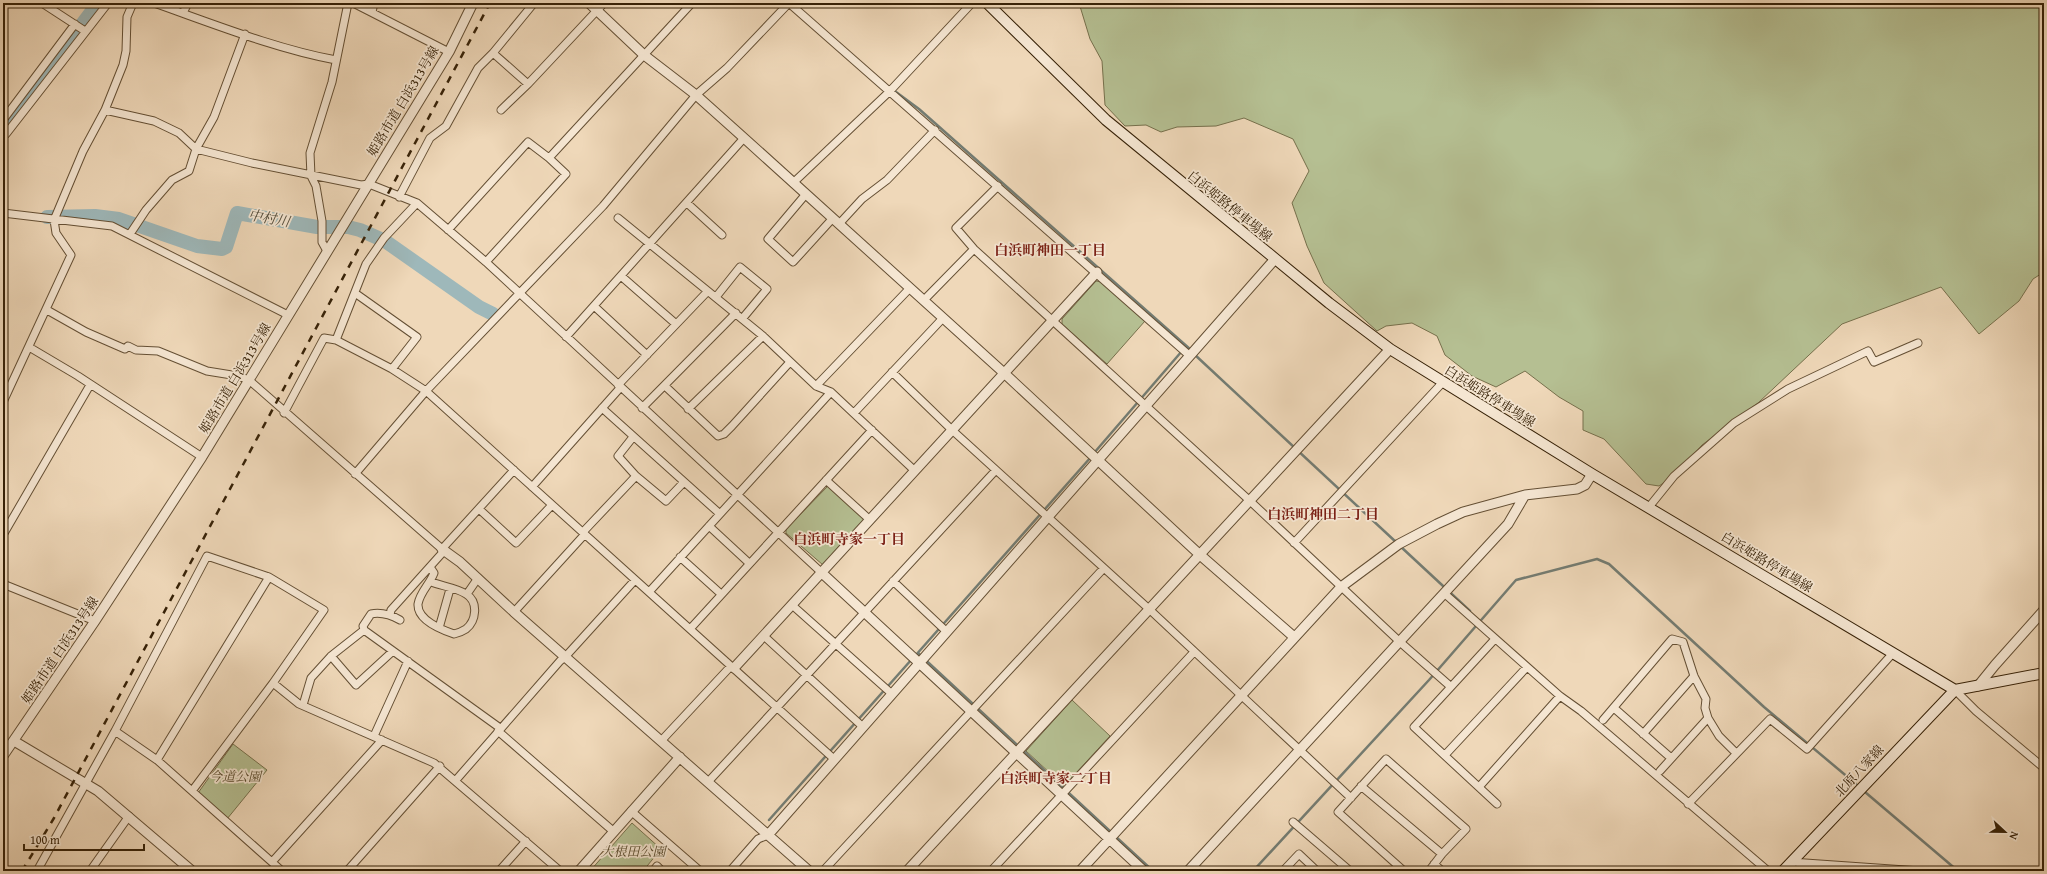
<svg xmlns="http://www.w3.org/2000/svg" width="2047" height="874" font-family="'Gentium Book Plus','Noto Serif JP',serif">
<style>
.green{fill:#b5bf92;stroke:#76704c}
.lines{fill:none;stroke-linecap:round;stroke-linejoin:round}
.stream{stroke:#747c72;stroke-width:2.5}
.river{stroke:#9eb8ba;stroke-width:14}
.minor-casing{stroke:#644f34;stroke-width:9}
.tertiary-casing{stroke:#644f34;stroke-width:11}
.secondary-casing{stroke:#362107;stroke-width:12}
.minor{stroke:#f5e6d2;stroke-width:7}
.tertiary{stroke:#f5e6d2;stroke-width:9}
.secondary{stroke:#f5e6d2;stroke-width:10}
.rail{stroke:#362107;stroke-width:2.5;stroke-dasharray:7 7;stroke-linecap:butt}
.labels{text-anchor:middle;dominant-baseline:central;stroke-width:3.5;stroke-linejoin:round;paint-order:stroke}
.street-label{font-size:13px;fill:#362107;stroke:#f5e6d2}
.park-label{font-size:13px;font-style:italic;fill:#56482a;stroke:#f5e6d2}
.water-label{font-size:14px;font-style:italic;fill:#554e3d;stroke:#f5e6d2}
.neighbourhood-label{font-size:14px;font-weight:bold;fill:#7a1f14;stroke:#f5e6d2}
</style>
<rect width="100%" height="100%" fill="#efd8b9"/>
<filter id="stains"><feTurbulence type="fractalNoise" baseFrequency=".005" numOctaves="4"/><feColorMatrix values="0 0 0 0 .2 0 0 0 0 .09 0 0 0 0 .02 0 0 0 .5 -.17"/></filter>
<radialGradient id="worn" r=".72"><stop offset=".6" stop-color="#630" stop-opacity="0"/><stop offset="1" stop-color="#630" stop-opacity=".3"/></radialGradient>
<path class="green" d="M1079,3H2044V272L2033,279L2019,301L1979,334L1941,287L1842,324L1758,403L1702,445L1674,476L1659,486L1646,484L1604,439L1583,430V411L1559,397L1525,371L1496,387L1472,376L1445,355L1437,336L1412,323L1386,326L1377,331L1324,283L1307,246L1292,203L1309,171L1293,139L1244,118L1216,126L1177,127L1161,132L1146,125L1125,126L1105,105L1102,61L1090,39Z
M1096,281L1102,282L1145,321L1107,364L1062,324V319Z
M828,486L866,519L823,565L786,533V529Z
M1072,700L1110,736L1064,786L1026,751Z
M233,744L267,770L227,819L198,793Z
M632,823L661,849L643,871H590Z"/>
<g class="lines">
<path class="stream" d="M892,89L919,109L1191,350
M1194,354L1397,543
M1094,453L1182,351
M1400,546L1470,611
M918,653L1112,833
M915,656L1091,457
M1865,792L1958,871
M769,820L912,659
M1115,836L1153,871
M1840,869L1862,871
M1253,871L1429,680L1516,580L1597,559L1609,564L1764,707L1856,784
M1801,871L1814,867"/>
<path class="river" d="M3,130L98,3
M47,217L95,216L119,219L197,246L222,249L226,247L237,213L317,227H348L360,230L385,241L479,307L493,314"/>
<defs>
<path id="minor" d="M42,3L85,31
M154,3C211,23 276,49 336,60
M353,3L449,52
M789,3L1190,356
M372,12L374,3
M183,13L188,3
M493,53L528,84
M105,110L154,121L179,133L196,149L252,163L361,185L369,184L417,203L486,262L822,573
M501,110L528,84L604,3
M3,120L75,24
M3,132L6,134L108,3
M793,183L890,91L972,3
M998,186L956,228L974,249L1249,500L1400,642L1450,686
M806,194L768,239L793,262L833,218
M399,197L430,138L446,126L478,68L493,53L534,3
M417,203L384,238L366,264L336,340L392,369L426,391L834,759
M687,203L722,235
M3,213L112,226L288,315
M618,218L763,336L816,386L831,392L915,471
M839,224L862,199L887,180L935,130
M448,230L528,142L549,158
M130,234L146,210L172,180L189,171L196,149L214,117L245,34
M327,251L322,242V221L316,186L311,176L310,153L332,82L348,3
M486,262L566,174L549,158L692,3
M621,276L676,324
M355,293L417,337L392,369
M716,297L740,267L767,289L742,319
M924,300L974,249
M594,306L647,355
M47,310L86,332L125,349L128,346L136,350L158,351L207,371L238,376L249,380L442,549L514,470
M566,337L744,138
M29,347L78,376L202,457
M892,372L952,430L1149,609L1351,798
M618,385L707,292
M665,386L718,436L724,434L732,426L790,362
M816,386L910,288
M3,402L71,255L56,233L54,220L83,151L105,110L123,65L126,51L127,17L133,3
M602,408L720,514
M642,408L736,313
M688,409L763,336
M284,413L324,338L336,340
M854,413L943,318
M633,437L618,456L636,476L666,501L684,482
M355,474L426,391L603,206L696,95L727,68L789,3
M826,480L870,520
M532,487L620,388
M1649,507L1674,476L1734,423L1788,389L1868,351L1874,362L1918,343
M479,509L516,543L552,505
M709,526L749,563
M583,532L636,476
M3,535L90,385
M1294,543L1443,382
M680,557L721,594
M430,567L434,573C430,584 420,592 418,604C417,620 442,630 454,634C458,633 463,631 466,629C476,621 479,602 466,594C457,588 442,586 431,582
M893,581L947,632
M3,584L95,621
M649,592L831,392
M467,594L478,578
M1445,594L1560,696L1581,711L1768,871
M792,605L892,694
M514,612L585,534
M390,615L391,610L444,551
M439,628L450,589
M690,629L872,430
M364,630L363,626L371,614C381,612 391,615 400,620
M764,636L863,727
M1495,639L1414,727L1497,804
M331,656L356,685L393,651
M273,683L299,704L434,763L560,871
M1955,690L1976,711L2044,768
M303,705L311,678L331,656L364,630L500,728
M1614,708L1671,758
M1603,720L1672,639L1683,642L1694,676L1706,699L1705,708L1708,718L1719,736L1736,753
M115,731L157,760L282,871
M498,731L613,831
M1643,734L1694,676
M374,736L408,661
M661,741L731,666
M1445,755L1527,667
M157,760L269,577
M1660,771L1708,718
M456,780L560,661L566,656L635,580
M708,782L996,470
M1361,786L1442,854
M1479,787L1560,696
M1688,804L1770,719L1807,749L1893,653
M631,811L700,871
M1293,822L1350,871
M272,862L382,740
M1791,862L1920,871
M1434,864L1442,871
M37,871L115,731L207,556L269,577L324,610L273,683L192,791
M90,871L129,816
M347,871L440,766
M499,871L526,841
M653,871L657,866L662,871
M730,871L758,839L768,835
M823,871L1103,569
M991,871L1194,652
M1283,871L1299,854L1317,871
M1404,871L1338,812L1386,759L1466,829L1442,854L1429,871"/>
<path id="tertiary" d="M589,3L644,55L696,95L744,138L1004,373L1199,554L1294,637
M442,549L460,562L514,612L809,871
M822,573L1144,871
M734,668L1097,272
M1978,686L1995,665L2044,610
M14,741L98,791L192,871
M3,756L95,621L202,457L449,52L473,3
M768,835L1275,259
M579,871L680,757
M907,871L1390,349
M1080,871L1341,587L1399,544L1437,524L1463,512L1525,495L1577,489L1585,485L1592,474
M1188,871L1508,524L1525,495"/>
<path id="secondary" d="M987,3L1106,120L1329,303L1390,349L1592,474L1955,690L2044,673
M1783,871L1955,690"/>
</defs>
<use href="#minor" class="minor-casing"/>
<use href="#tertiary" class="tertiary-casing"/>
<use href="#secondary" class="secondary-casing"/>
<use href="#minor" class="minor"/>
<use href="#tertiary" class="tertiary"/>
<use href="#secondary" class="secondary"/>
<path class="rail" d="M22,871L54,818L490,3"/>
</g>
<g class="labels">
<g class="street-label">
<text transform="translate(403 101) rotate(-59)">姫路市道 白浜313号線</text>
<text transform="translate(1230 206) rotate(39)">白浜姫路停車場線</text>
<text transform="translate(235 378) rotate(-59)">姫路市道 白浜313号線</text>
<text transform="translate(1490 396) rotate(32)">白浜姫路停車場線</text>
<text transform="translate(1767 562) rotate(31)">白浜姫路停車場線</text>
<text transform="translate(60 650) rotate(-56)">姫路市道 白浜313号線</text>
<text transform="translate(1859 771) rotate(-47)">北原八家線</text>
</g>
<g class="park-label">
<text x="235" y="776">今道公園</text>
<text x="633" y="851">大根田公園</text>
</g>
<g class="water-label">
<text transform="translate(269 218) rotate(10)">中村川</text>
</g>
<g class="neighbourhood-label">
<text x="1050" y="250">白浜町神田一丁目</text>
<text x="1323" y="514">白浜町神田二丁目</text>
<text x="849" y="539">白浜町寺家一丁目</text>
<text x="1056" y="778">白浜町寺家二丁目</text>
</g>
</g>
<rect width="2047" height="874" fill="none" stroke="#efd8b9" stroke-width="16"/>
<rect x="4" y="4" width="2039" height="866" fill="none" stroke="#362107" stroke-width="2"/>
<rect x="8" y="8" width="2031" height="858" fill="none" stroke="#362107"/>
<g transform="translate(2005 832) rotate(112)" stroke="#f5e6d2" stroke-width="3" paint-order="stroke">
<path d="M0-3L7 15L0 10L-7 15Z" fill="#362107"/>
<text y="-6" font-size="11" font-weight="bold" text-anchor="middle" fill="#362107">N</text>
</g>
<path d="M24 844v6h120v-6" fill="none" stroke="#362107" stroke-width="2"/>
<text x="30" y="844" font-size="12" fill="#362107" stroke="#f5e6d2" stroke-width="3" paint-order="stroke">100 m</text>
<rect width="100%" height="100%" filter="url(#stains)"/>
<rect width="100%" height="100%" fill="url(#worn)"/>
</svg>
